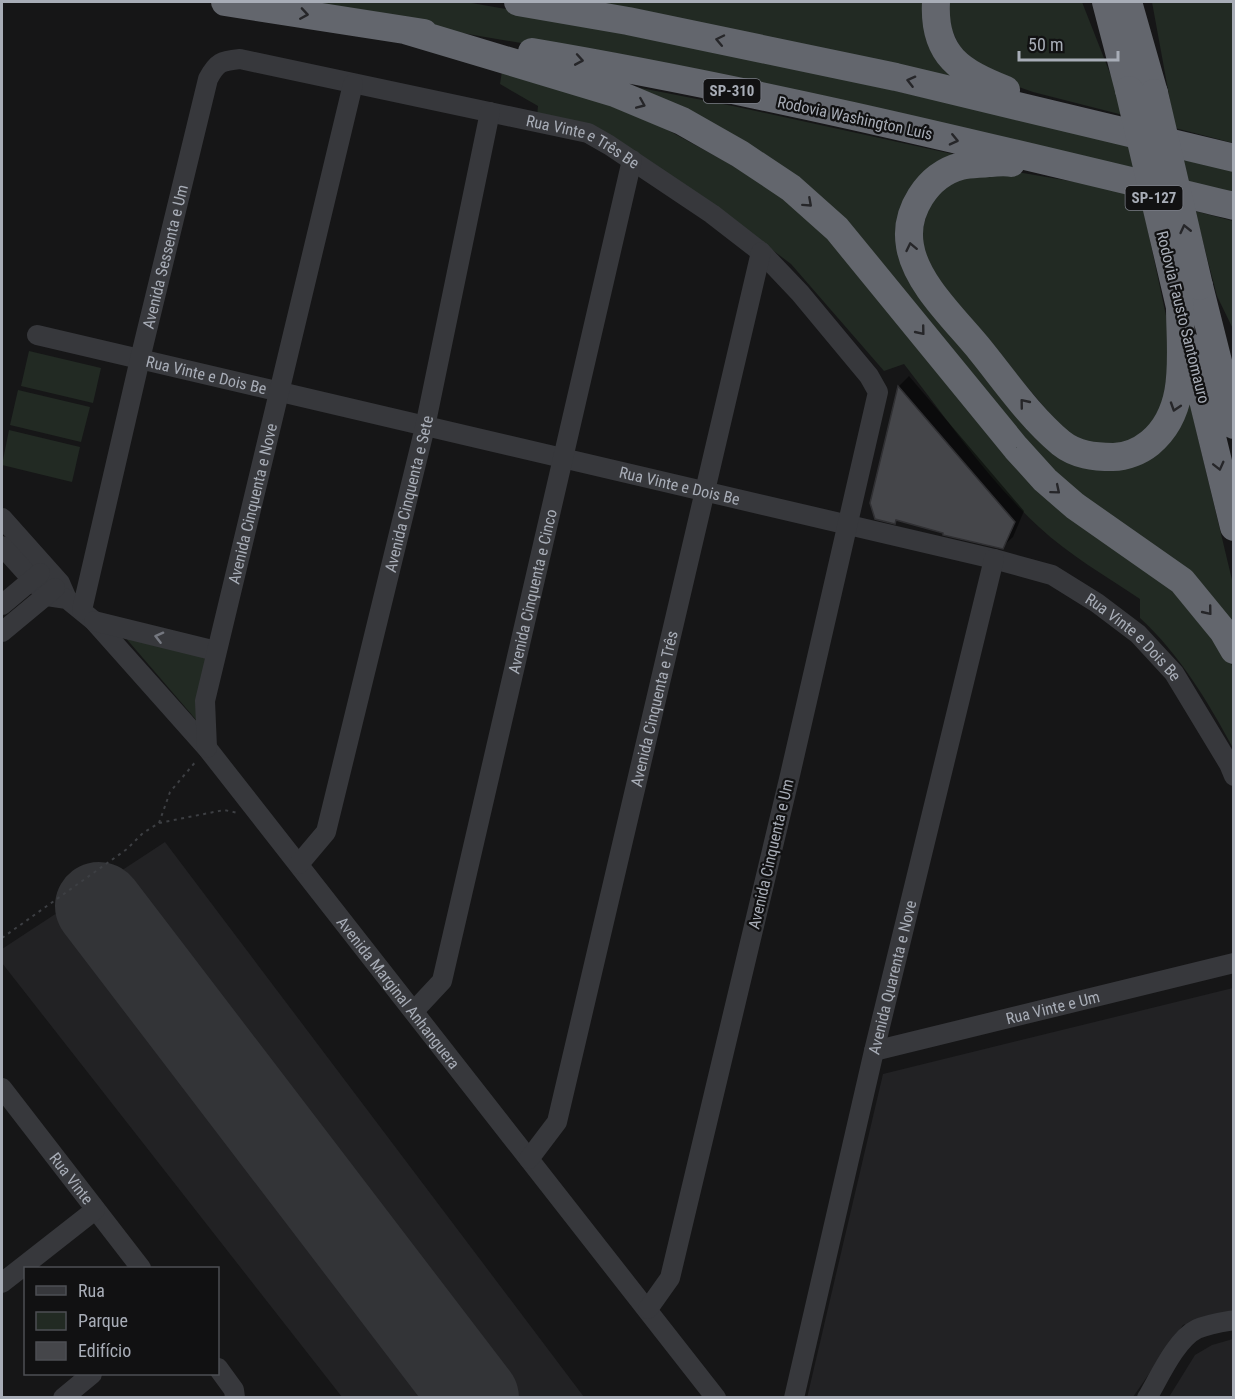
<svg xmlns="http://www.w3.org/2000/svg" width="1235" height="1399" font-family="'Roboto Condensed',sans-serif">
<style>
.built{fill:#222224}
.green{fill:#222a23}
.shadow{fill:#0007}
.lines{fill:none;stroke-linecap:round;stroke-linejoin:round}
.runway{stroke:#333437;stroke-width:88}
.building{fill:#45464a;stroke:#303033;stroke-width:1.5}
.path{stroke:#3d3f43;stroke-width:2;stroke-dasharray:3 4.5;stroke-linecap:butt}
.minor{stroke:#37383c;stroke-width:20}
.highway{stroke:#63666d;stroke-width:28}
.highway-bridge{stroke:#63666d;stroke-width:28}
.oneway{stroke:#262629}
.oneway2{stroke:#757880}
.labels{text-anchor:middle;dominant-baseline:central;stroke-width:4.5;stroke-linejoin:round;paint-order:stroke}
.shield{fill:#111112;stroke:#7b7e86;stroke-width:1.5}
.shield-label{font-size:15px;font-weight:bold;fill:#a8adb7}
.street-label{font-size:16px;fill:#a8adb7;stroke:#111112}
</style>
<rect width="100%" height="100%" fill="#161617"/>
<path class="built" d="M165,842L584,1397H342L2,963V949Z
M1233,988V1310L1183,1325L1133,1397H1130L807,1398L883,1074Z
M1233,1339V1397H1169L1195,1355L1212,1345Z"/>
<path class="green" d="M281,2H466L621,29L1233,167V198L614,59Z
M568,2H927L958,79Z
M947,2H1082L1115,86L1123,115L1033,92L1002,81L964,56L945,15Z
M1152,2H1233V143L1175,128Z
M502,71L564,87L662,127L721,159L774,191L815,226L1171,589L1230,661L1233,668V748C1207,700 1180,655 1140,618V599C1106,576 1069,555 1039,527C987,479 947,419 904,364L884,371L791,264L754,236L537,116L538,106L500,84Z
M615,83L733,106L971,158L922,185L920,290L1105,468L1189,400L1233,584V628L1064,484L869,254Z
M991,173H1023L1140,193L1169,330L1172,380L1158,424L1122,447L1072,440L929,271L920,237L929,207L940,192L955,181Z
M1195,211L1233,221V329L1217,296Z
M29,351L101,368L93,403L21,386Z
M18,390L90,407L81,442L10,425Z
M9,430L80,447L72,482L2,465Z
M124,636L212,653L198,722Z"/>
<path class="shadow" d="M909,376L1024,511L1013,537L1002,547L897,519L895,522L872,503L899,386Z"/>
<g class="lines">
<path class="runway" d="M99,906L475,1398"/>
</g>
<path class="building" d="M898,386L1015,522L1003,549L943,535V533L896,520L895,524L875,519L870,503Z"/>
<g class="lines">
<path class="path" d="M159,823L170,792L197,760
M2,938L127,849L143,833L159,823L224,810L238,813"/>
<g class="minor">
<path id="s1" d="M37,335L994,559L1052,575L1097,603L1138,634L1174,673L1229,764L1234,776"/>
<path d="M2,518L60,583L67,599"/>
<path id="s2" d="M2,546L47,596L67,599L94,621L207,748L716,1398"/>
<path d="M2,605L40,573"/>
<path id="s3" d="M82,610L140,359L208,79C217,62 221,61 240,59L588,133L609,145L712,214L761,252L800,293L869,376L878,392L790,775L670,1278L648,1309"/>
<path d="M94,621L216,651"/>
<path d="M2,632L55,588"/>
<path id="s4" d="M207,748L205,701L353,84"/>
<path id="s5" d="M299,864L326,832L425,427L490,112"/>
<path id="s6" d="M414,1011L442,981L632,160"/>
<path id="s7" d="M874,1051L1234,963"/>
<path id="s8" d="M2,1088L141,1268"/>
<path id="s9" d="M529,1159L557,1122L761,252"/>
<path d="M2,1283L95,1210"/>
<path d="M218,1368L234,1390L235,1398"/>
<path d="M63,1398L92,1374"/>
<path id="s10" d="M794,1398L874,1051L994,559"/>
<path d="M1147,1398C1159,1378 1176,1339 1197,1329C1208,1324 1222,1322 1234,1320"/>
</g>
<path class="highway" d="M225,2L424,33
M518,2L628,21L896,77L1234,158
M936,2C933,56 961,72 1006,90
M1106,2L1129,90
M1128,2L1154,93
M405,30L615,93L682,121L740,154L791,188L837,229L1016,448L1045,480L1075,506L1182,581L1223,631L1234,650
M532,52C768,92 1001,150 1234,206
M1011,163C1003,161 996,163 988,163C980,164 969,164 961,166C927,175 904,212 910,246C916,284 957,321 981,351C1006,382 1030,417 1061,443C1076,455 1094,457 1113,457C1126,457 1140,451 1150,443C1190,410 1180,353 1180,307
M1199,286L1234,425
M1190,347L1234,527"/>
<path class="highway-bridge" d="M1129,90L1180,307
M1154,93L1199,286"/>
</g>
<defs><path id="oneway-chevron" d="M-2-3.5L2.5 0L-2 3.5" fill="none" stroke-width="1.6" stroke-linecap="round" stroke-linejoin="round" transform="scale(1.5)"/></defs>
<g class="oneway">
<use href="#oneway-chevron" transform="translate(304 14) rotate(9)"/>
<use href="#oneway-chevron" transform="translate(720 40) rotate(-168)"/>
<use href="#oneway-chevron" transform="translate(579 60) rotate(10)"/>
<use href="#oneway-chevron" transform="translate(911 81) rotate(-166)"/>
<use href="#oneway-chevron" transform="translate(641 104) rotate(23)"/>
<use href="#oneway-chevron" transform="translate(954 140) rotate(13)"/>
<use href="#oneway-chevron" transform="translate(808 203) rotate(42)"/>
<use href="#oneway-chevron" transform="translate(1185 229) rotate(-103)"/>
<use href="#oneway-chevron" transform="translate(911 247) rotate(-102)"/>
<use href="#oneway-chevron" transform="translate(921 331) rotate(51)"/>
<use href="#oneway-chevron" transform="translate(1024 403) rotate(-129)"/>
<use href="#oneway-chevron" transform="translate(1175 407) rotate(108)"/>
<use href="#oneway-chevron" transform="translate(1219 466) rotate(76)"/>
<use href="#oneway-chevron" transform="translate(1056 490) rotate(40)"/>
<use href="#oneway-chevron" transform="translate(1208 611) rotate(51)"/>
</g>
<use class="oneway2" href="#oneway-chevron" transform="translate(159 637) rotate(-166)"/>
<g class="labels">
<g class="shield">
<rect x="703.5" y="79" width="57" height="24" rx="4.5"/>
<rect x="1125.5" y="186" width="57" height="24" rx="4.5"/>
</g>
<g class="shield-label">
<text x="732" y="91">SP-310</text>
<text x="1154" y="198">SP-127</text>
</g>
<g class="street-label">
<text transform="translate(855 118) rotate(12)">Rodovia Washington Luís</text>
<text stroke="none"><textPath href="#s3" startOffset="940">Rua Vinte e Três Be</textPath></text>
<text stroke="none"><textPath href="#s3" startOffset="363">Avenida Sessenta e Um</textPath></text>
<text transform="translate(1183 317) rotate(76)">Rodovia Fausto Santomauro</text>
<text stroke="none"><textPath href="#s1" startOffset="174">Rua Vinte e Dois Be</textPath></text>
<text stroke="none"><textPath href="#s1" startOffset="660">Rua Vinte e Dois Be</textPath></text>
<text stroke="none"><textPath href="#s5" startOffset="390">Avenida Cinquenta e Sete</textPath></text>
<text stroke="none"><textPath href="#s4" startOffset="250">Avenida Cinquenta e Nove</textPath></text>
<text stroke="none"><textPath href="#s6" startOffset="441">Avenida Cinquenta e Cinco</textPath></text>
<text stroke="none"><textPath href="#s1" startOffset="1146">Rua Vinte e Dois Be</textPath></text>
<text stroke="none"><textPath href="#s9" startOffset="471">Avenida Cinquenta e Três</textPath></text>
<text transform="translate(771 854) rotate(-77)">Avenida Cinquenta e Um</text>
<text stroke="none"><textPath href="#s10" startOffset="432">Avenida Quarenta e Nove</textPath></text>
<text stroke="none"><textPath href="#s2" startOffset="603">Avenida Marginal Anhanguera</textPath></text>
<text stroke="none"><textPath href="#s7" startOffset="184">Rua Vinte e Um</textPath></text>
<text stroke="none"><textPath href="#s8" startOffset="114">Rua Vinte</textPath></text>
</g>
</g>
<rect width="1235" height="1399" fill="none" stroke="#a8adb7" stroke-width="6"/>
<rect x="24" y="1267" width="195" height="108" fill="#111112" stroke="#4d4f54" stroke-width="1.5"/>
<rect x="36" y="1286" width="30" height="9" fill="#37383c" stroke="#4d4f54" stroke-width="1.5"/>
<text x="78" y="1297" font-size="18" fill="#a8adb7">Rua</text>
<rect x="36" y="1312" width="30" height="18" fill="#222a23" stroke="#4d4f54" stroke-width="1.5"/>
<text x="78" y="1327" font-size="18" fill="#a8adb7">Parque</text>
<rect x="36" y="1342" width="30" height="18" fill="#45464a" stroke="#4d4f54" stroke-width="1.5"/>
<text x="78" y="1357" font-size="18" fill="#a8adb7">Edifício</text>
<path d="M1019 51v9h99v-9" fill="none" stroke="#a8adb7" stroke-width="3"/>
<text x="1028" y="51" font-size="18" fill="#a8adb7" stroke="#111112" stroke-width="4.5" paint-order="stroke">50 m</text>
</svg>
